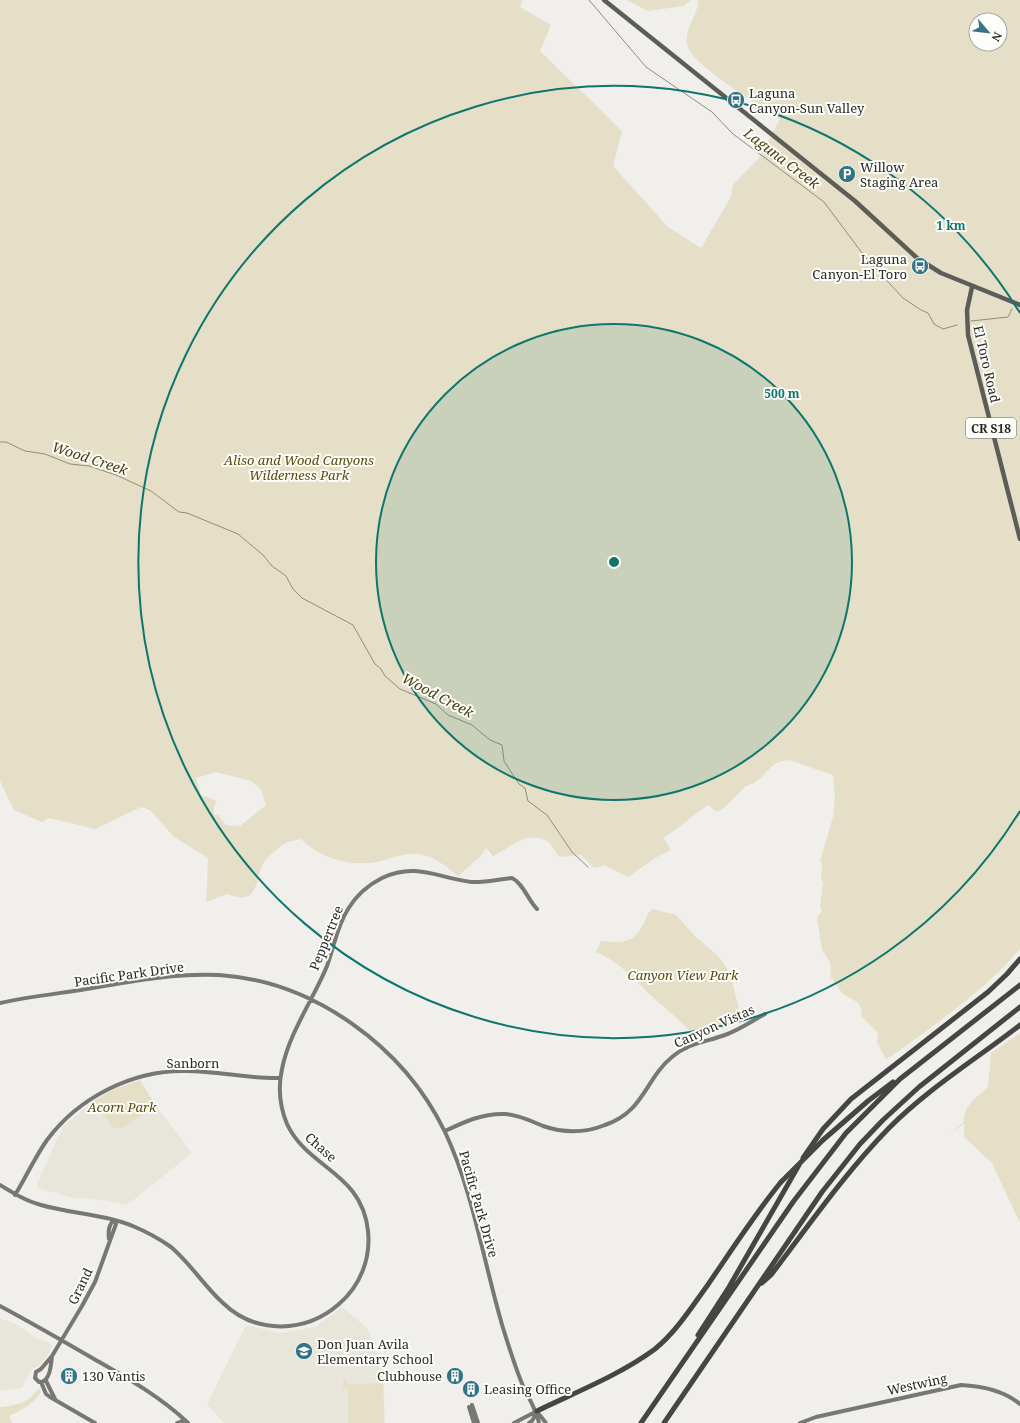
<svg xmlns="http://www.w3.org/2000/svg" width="1020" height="1423" font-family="'Noto Serif',serif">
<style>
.built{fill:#e8e6db}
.green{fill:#e4dfc6;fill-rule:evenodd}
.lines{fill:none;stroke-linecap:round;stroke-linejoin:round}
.stream{stroke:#928e73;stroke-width:1}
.secondary{stroke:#777775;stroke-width:4}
.primary{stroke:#5c5c59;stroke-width:4.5}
.highway{stroke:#454542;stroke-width:5}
.highway-bridge{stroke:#454542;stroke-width:5}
.ring{fill:none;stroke:#0f766e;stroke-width:2}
.labels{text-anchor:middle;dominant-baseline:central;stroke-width:4;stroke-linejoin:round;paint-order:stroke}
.shield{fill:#fdfdf9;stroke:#686866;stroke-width:1}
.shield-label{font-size:12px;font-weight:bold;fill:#282827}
.poi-label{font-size:13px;fill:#282827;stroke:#fdfdf9;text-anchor:start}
.street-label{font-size:13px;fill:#282827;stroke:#fdfdf9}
.park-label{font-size:13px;font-style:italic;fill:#594d0b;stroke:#fdfdf9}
.water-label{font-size:14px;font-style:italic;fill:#483f0f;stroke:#fdfdf9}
.centre{fill:#0f766e;stroke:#fdfdf9;stroke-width:2}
.ring-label{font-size:12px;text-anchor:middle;font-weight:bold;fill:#0f766e;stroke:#fdfdf9;stroke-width:4;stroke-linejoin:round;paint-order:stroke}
</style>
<rect width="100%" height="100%" fill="#f0efec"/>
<path class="built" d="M94,1101L99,1110L121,1129L156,1106L192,1153L127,1205L102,1200L73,1198L38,1188L37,1184L58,1137L66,1124Z
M342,1307L367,1328L383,1370L385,1423H224L207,1404L246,1325L280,1333L315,1327Z
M0,1318L18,1325L33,1336L51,1344L52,1347L46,1358L37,1367L32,1369L22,1388L0,1391Z"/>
<path class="green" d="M0,0H522L523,1L520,7L551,25L540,51L622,131L613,166L668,227L701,248L731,197L733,185L758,159L780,119C761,106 695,67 688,47C682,30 699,16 698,0H1020V949C982,993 933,1026 886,1060L877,1042L878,1033L862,1017L861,1008L857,1002L843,994L831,978L830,962L822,950L817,917L822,911L820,907L823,882L821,880L822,863L820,861L833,817L835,797L833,775L789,760C772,760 766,775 754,783C750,785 745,786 743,789C733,798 729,806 717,812L708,805L664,838L671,850L655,858L628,877L604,865L594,868L581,855L559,857C556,853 552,845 548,842C528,829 510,848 493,856L486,848L481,856L458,876C446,866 435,857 419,854C403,852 391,859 377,862C350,867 320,858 301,839C296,840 290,841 286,843C280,846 268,857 264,862C254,880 260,907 227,894L206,902C208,887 207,873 208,858L174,837L150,810L141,807L95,829L49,818L42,822L14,810L0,781ZM976,20H1000V44H976ZM216,772L251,781L261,789L266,805L240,826L226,825L218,815H214V807L217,801L201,795L196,778Z
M627,0H691L683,6L648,11Z
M653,909L676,915L696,937L718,956L730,973L741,1017C726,1030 706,1032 688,1039L692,1033C681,1021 668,1011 656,1000C635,981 623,964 596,952L601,941C623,943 634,944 645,921C648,915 647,913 653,909Z
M1020,1033V1223L992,1163L964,1137V1124L950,1133L964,1122C963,1106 977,1097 988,1087L991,1053Z
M140,1080L156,1106L121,1129L112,1127L94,1101L114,1089Z
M343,1380H347V1384L383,1383L384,1423H348V1389H343Z
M39,1388L41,1392C34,1404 21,1410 9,1416L12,1423H0V1407C19,1405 26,1404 39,1388Z"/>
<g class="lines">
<path class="stream" d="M589,0L646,67L712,112L733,134L824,202L865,257L903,298L921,310L928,313L934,324L943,329L957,325
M971,321L1008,317L1012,309
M0,442H6L25,451L45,454L70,464L89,466L116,475L151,491L179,512L187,513L238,534L263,555L272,566L286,576L293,589L302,598L353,625L375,664L381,669L385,676L400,689L436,704L448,715L472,725L490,740L502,745L504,761L519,784L525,788L528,801L547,815L572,852L588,867"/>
<path class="secondary" d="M0,1003C27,997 54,994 81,990C127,982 172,973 219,975C314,981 404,1047 445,1132C473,1191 484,1264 503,1328C509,1347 515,1367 523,1386C529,1399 536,1409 539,1423
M445,1131C464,1122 483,1113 505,1114C519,1115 531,1121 543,1126C563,1133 585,1133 605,1125C645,1111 645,1079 672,1057C688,1043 706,1042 725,1035C739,1030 752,1021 765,1014
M0,1185C13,1193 26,1201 41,1205C72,1214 105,1214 135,1227C147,1232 161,1240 171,1247C191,1264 204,1286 223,1303C256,1335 306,1333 339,1304C360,1286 371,1259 368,1231C362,1172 308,1169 287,1124C280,1107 278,1087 282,1069C289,1033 313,1000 327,966C334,947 337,926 348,909C356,896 368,885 382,878C416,862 438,878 471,882C486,883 498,879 512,878C523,883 528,900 537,909
M15,1195C26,1177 35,1157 47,1140C79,1097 133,1070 186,1071C218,1071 249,1079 280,1078
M109,1239C108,1232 108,1225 114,1220
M0,1306C32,1323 63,1341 94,1359C127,1378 161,1397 188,1423
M52,1356C51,1365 50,1383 39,1382L35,1378L36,1372L41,1369L52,1356L82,1306L95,1282L116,1224L114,1220
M46,1381L55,1399
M41,1382L46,1394L50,1397L95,1423
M472,1405L478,1423
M469,1407L474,1423
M538,1413L546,1423
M177,1423L185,1420
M514,1423L537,1411
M529,1423L532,1421L537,1412
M800,1423L816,1417L961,1385C982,1386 1003,1390 1020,1404"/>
<path class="primary" d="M604,0L855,201L917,258L941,273L1020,305
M972,287L967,310L968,335L1020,539"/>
<path class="highway" d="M823,1140L868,1101L893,1082
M803,1158L823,1129L851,1099L988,992L1007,974L1020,959
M762,1283L771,1275C809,1225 845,1173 889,1128C929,1088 976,1059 1020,1025
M698,1335L729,1287L799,1165
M537,1411C576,1392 620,1375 655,1349C676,1332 691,1308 707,1286C731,1251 754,1215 781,1182
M641,1423L793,1202L846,1133L900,1079L1020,985
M664,1423L822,1192L860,1144L883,1120L919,1087L1020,1007"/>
<path class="highway-bridge" d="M781,1182L823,1140"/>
</g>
<circle cx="614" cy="562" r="238" fill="#0f766e" fill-opacity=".12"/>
<g class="ring">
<circle cx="614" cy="562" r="238"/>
<path d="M1020 811A476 476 0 1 1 1020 313"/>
</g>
<defs>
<symbol id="bus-disc" viewBox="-11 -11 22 22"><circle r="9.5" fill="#327386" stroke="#fdfdf9"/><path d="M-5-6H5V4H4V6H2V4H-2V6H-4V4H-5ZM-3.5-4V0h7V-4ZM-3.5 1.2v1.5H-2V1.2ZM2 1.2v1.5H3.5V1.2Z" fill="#fff"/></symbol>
<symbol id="parking-disc" viewBox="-11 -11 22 22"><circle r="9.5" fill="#327386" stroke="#fdfdf9"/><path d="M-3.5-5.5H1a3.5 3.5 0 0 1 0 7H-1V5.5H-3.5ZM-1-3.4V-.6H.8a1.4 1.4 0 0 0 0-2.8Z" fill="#fff"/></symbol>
<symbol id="school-disc" viewBox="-11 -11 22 22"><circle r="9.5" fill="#327386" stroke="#fdfdf9"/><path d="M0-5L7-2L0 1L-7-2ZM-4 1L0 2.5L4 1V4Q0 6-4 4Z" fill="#fff"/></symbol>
<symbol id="building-disc" viewBox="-11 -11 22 22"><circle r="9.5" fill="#327386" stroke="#fdfdf9"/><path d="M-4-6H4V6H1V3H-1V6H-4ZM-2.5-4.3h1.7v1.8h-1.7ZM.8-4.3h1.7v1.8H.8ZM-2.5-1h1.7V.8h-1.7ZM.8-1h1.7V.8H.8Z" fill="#fff"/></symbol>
</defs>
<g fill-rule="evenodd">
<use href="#bus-disc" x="726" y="90" width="20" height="20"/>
<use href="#parking-disc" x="837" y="164" width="20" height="20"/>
<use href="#bus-disc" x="910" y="256" width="20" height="20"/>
<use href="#school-disc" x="294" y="1341" width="20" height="20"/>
<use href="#building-disc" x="59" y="1366" width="20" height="20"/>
<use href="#building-disc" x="445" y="1366" width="20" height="20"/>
<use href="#building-disc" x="461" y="1379" width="20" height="20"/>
</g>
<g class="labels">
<rect class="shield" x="966" y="418" width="50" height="20" rx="3"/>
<g class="shield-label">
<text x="991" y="428">CR S18</text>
</g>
<g class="poi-label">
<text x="749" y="93">Laguna<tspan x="749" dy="15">Canyon-Sun Valley</tspan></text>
<text x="860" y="167">Willow<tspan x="860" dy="15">Staging Area</tspan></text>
<text x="907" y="259" text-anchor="end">Laguna<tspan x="907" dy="15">Canyon-El Toro</tspan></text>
<text x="317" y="1344">Don Juan Avila<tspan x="317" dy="15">Elementary School</tspan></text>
<text x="82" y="1376">130 Vantis</text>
<text x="442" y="1376" text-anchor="end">Clubhouse</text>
<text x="484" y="1389">Leasing Office</text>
</g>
<g class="street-label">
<text transform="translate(987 364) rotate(77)">El Toro Road</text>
<text transform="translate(326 938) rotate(-68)">Peppertree</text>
<text transform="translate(129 974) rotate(-8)">Pacific Park Drive</text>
<text transform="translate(714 1026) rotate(-24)">Canyon Vistas</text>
<text x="193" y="1063">Sanborn</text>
<text transform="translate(321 1147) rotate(41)">Chase</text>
<text transform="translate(479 1204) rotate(74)">Pacific Park Drive</text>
<text transform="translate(80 1286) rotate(-64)">Grand</text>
<text transform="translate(917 1384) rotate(-12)">Westwing</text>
</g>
<g class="park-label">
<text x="299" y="460">Aliso and Wood Canyons<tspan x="299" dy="15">Wilderness Park</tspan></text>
<text x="683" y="975">Canyon View Park</text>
<text x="122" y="1107">Acorn Park</text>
</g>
<g class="water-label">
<text transform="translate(782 158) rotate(37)">Laguna Creek</text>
<text transform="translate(90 458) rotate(18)">Wood Creek</text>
<text transform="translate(438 695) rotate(28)">Wood Creek</text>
</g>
</g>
<circle cx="614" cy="562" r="6" class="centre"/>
<g class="ring-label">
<text x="951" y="230">1 km</text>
<text x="782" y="398">500 m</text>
</g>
<g transform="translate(988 32) rotate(118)"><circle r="19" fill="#fdfdf9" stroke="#a8a8a5"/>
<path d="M0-3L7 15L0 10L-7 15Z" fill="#327386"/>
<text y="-6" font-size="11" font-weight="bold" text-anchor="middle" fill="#282827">N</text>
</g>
</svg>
